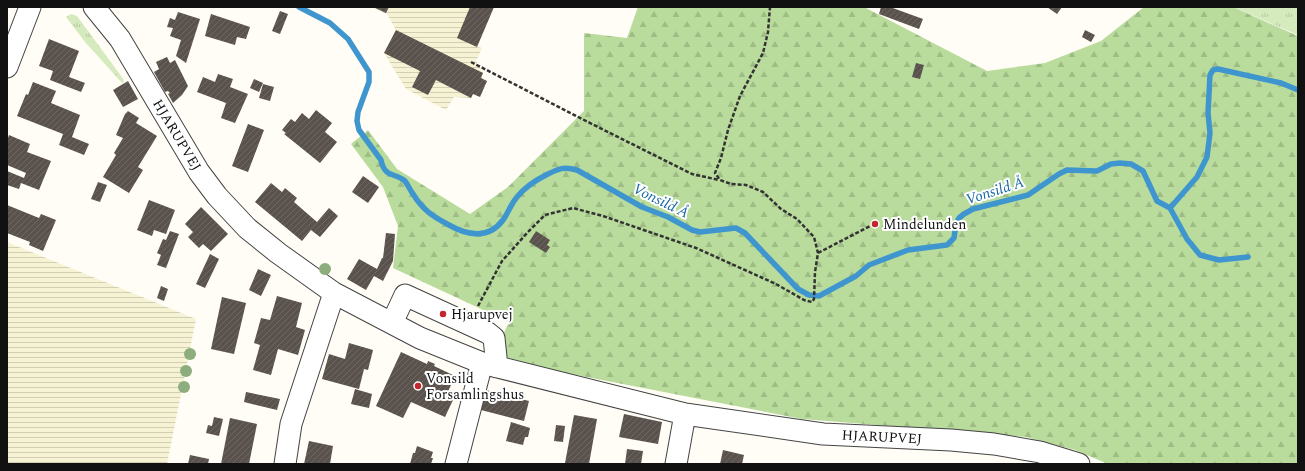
<svg xmlns="http://www.w3.org/2000/svg" width="1305" height="471" font-family="Spectral,serif">
<style>
.farmland{fill:url(#farmland-rules)}
.grass{fill:url(#grass-tufts)}
.forest{fill:url(#forest-firs)}
.lines{fill:none;stroke-linecap:round;stroke-linejoin:round}
.stream{stroke:#3f96cf;stroke-width:5.5}
.building{fill:url(#building-hatch)}
.minor-casing{stroke:#444;stroke-width:23}
.path{stroke:#333;stroke-width:2.5;stroke-dasharray:4 2;stroke-linecap:butt}
.minor{stroke:#fff;stroke-width:21}
.tree{fill:#8dad7f}
.poi-dot{fill:#c4262e;stroke:#fff;stroke-width:1.5}
.labels{text-anchor:middle;dominant-baseline:central;stroke-width:4;stroke-linejoin:round;paint-order:stroke}
.street-label{font-size:14px;fill:#111;stroke:#fff}
.poi-label{font-size:14px;fill:#111;stroke:#fff;text-anchor:start}
.water-label{font-size:15px;font-style:italic;fill:#1768a6;stroke:#fff}
</style>
<defs>
<pattern id="farmland-rules" width="6" height="5" patternUnits="userSpaceOnUse"><rect width="6" height="5" fill="#f6f3d4"/><path d="M0 2.5h6" fill="none" stroke="#d2cfb5"/></pattern>
<pattern id="grass-tufts" width="24" height="20" patternUnits="userSpaceOnUse"><rect width="24" height="20" fill="#d5ebbd"/><path d="M3 7l-1-3M5 7V3M7 7l1-3M15 17l-1-3M17 17v-4M19 17l1-3" fill="none" stroke="#b6c8a1"/></pattern>
<pattern id="forest-firs" width="22" height="20" patternUnits="userSpaceOnUse"><rect width="22" height="20" fill="#b9dc9c"/><path d="M5 1l3.5 6h-7zM16 11l3.5 6h-7z" fill="#9ebc85"/></pattern>
<pattern id="building-hatch" width="6" height="6" patternUnits="userSpaceOnUse"><rect width="6" height="6" fill="#5a524d"/><path d="M-1 1l2-2M0 6l6-6M5 7l2-2" fill="none" stroke="#6d6662"/></pattern>
</defs>
<rect width="100%" height="100%" fill="#fffdf5"/>
<path class="farmland" d="M371,7H494L477,47L482,48L476,61L483,73L481,78L487,81L480,97L473,94L471,98L454,97L446,110L406,89L384,53L396,30L387,14Z
M7,242L196,319L167,464H7Z"/>
<path class="grass" d="M1233,7H1298V36V35Z
M71,14L77,16L124,80L123,84L85,42L66,17Z"/>
<path class="forest" d="M638,7H864L987,71L1045,63L1101,41L1144,7H1233L1298,36V464H1108L1075,450L1026,437L802,419L561,372L494,354L509,322L393,268L398,226L383,187L351,144L368,130L397,169L470,214L508,187L584,111V33L627,38Z"/>
<g class="lines">
<path class="stream" d="M299,7L330,23L348,39L369,72V82L358,112L357,121L359,130L381,160C385,179 395,172 405,181C408,185 410,190 413,194C423,210 432,216 449,225C468,236 489,239 503,220C508,213 511,204 517,197C525,187 534,181 546,175C558,169 563,166 577,170L642,207L668,217L692,230L700,232L736,228L745,233L798,289L809,295L819,296L856,276L869,265L908,250L947,245L954,238L956,224L959,218L964,214L973,209L1028,195L1059,174L1067,170L1097,171L1111,164L1120,163L1131,164L1143,171L1157,201L1170,208
M1170,208L1197,177L1207,157L1210,133L1208,113L1210,75L1213,70L1218,69L1281,83L1298,90
M1170,208L1187,239L1200,255L1219,260L1248,257"/>
</g>
<path class="building" d="M373,7H389L386,13Z
M470,7H494L477,47L457,38Z
M881,7H890L923,19L919,29L879,14Z
M1047,7H1062L1057,14Z
M280,11L288,14L280,34L272,31Z
M178,12L200,19L186,63L176,56L181,40L170,36L173,28L167,27L170,18L175,20Z
M211,14L250,27L246,39L237,37L235,45L205,36Z
M396,30L483,73L481,78L487,81L480,97L473,94L471,98L436,80L428,95L412,87L420,71L384,53Z
M1085,30L1095,35L1091,42L1082,37Z
M49,39L79,51L69,77L85,83L81,92L50,80L53,71L39,66Z
M167,57L170,63L175,60L188,86L182,95L173,103L168,94L170,93L168,91L165,92L154,72L159,69L156,62Z
M916,63L924,65L920,79L912,77Z
M218,74L233,79L230,87L248,94L235,123L221,118L226,103L197,92L203,77L215,82Z
M254,79L263,83L259,92L250,88Z
M128,81L138,99L123,107L113,90Z
M33,82L56,91L51,103L80,115L72,137L89,144L84,155L59,145L63,134L17,116L26,94L28,95Z
M263,84L274,87L270,101L259,98Z
M316,110L332,123L325,132L337,142L320,163L284,134L286,133L282,130L291,119L295,122L302,113L309,119Z
M128,111L139,118L136,123L157,136L138,167L143,170L129,193L103,177L116,155L114,153L123,138L116,135L125,114Z
M248,124L264,130L248,172L232,166Z
M9,135L30,144L27,152L51,161L39,190L21,183L19,189L7,185V171L24,178L26,173L7,165V141Z
M363,176L379,187L368,203L352,192Z
M98,182L107,185L100,202L91,199Z
M271,183L282,192L285,188L297,198L294,202L317,222L329,208L338,216L320,237L311,230L302,241L255,202Z
M149,200L175,210L166,234L154,230L152,236L137,230Z
M7,205L39,218L41,214L56,220L43,251L29,245L30,242L7,233Z
M201,207L228,234L211,251L203,244L199,248L188,237L193,232L185,224Z
M170,231L179,234L166,268L157,265L161,255L157,253L163,239L166,240Z
M536,231L550,240L547,245L550,247L546,253L529,242Z
M386,233L395,234L393,261L383,281L374,276L366,290L347,279L359,259L377,269L382,258H383Z
M210,254L219,259L205,288L196,284Z
M258,269L271,275L261,296L249,290Z
M161,286L168,289L164,301L157,298Z
M277,296L302,303L296,327L305,330L298,355L278,349L271,375L253,370L260,345L254,343L261,318L270,320Z
M222,297L246,303L234,354L211,349Z
M349,343L373,350L368,370L364,369L359,389L322,379L329,354L345,359Z
M401,352L427,364L428,361L435,364L434,366L455,376L446,396L453,400L445,417L411,402L403,418L376,406Z
M355,389L372,394L369,408L351,404Z
M486,390L529,401L524,421L481,410Z
M246,392L280,399L277,410L244,402Z
M624,414L662,422L658,444L619,437Z
M574,415L597,419L589,464L565,463Z
M214,417L223,419L219,436L206,433L208,425L212,426Z
M230,418L257,424L249,464H221Z
M511,422L530,428L528,437H525L523,445L506,441Z
M556,425L565,426L563,442L554,441Z
M309,441L333,446L330,464H304Z
M417,446L433,452L431,458H433L431,464H410L413,453H415Z
M627,449L643,451L641,464H625Z
M723,450L744,455L742,464H720Z
M190,455L209,459L208,464H188Z"/>
<g class="lines">
<defs>
<path id="minor" d="M94,7L120,39L199,172L217,196L247,228L278,253L334,293L420,338L482,363L685,414L823,434L951,440L994,444L1040,452L1079,464
M7,67L30,7
M392,323L405,295L488,333L494,338L497,367
M285,464L291,424L334,293
M456,464L482,363
M676,464L685,414"/>
</defs>
<use href="#minor" class="minor-casing"/>
<path class="path" d="M471,62L588,122L692,174L719,180
M818,253L870,226
M478,306L502,261L528,232L545,215L573,208L603,216L696,248L776,284L804,300L812,302L814,299L815,272L818,253L814,237L797,219L781,209L763,192L746,185L731,184L720,180L715,173L721,158L728,130L740,96L763,53L768,32L770,7"/>
<use href="#minor" class="minor"/>
</g>
<g class="tree">
<circle cx="325" cy="269" r="6"/>
<circle cx="190" cy="354" r="6"/>
<circle cx="186" cy="371" r="6"/>
<circle cx="184" cy="387" r="6"/>
</g>
<g class="poi-dot">
<circle cx="875" cy="224" r="4"/>
<circle cx="443" cy="314" r="4"/>
<circle cx="418" cy="386" r="4"/>
</g>
<g class="labels">
<g class="street-label">
<text transform="translate(177 135) rotate(59)">HJARUPVEJ</text>
<text transform="translate(882 437) rotate(3)">HJARUPVEJ</text>
</g>
<g class="poi-label">
<text x="883" y="224">Mindelunden</text>
<text x="451" y="314">Hjarupvej</text>
<text x="426" y="378">Vonsild<tspan x="426" dy="16">Forsamlingshus</tspan></text>
</g>
<g class="water-label">
<text transform="translate(995 191) rotate(-18)">Vonsild Å</text>
<text transform="translate(661 201) rotate(26)">Vonsild Å</text>
</g>
</g>
<rect width="1305" height="471" fill="none" stroke="#111111" stroke-width="16"/>
</svg>
